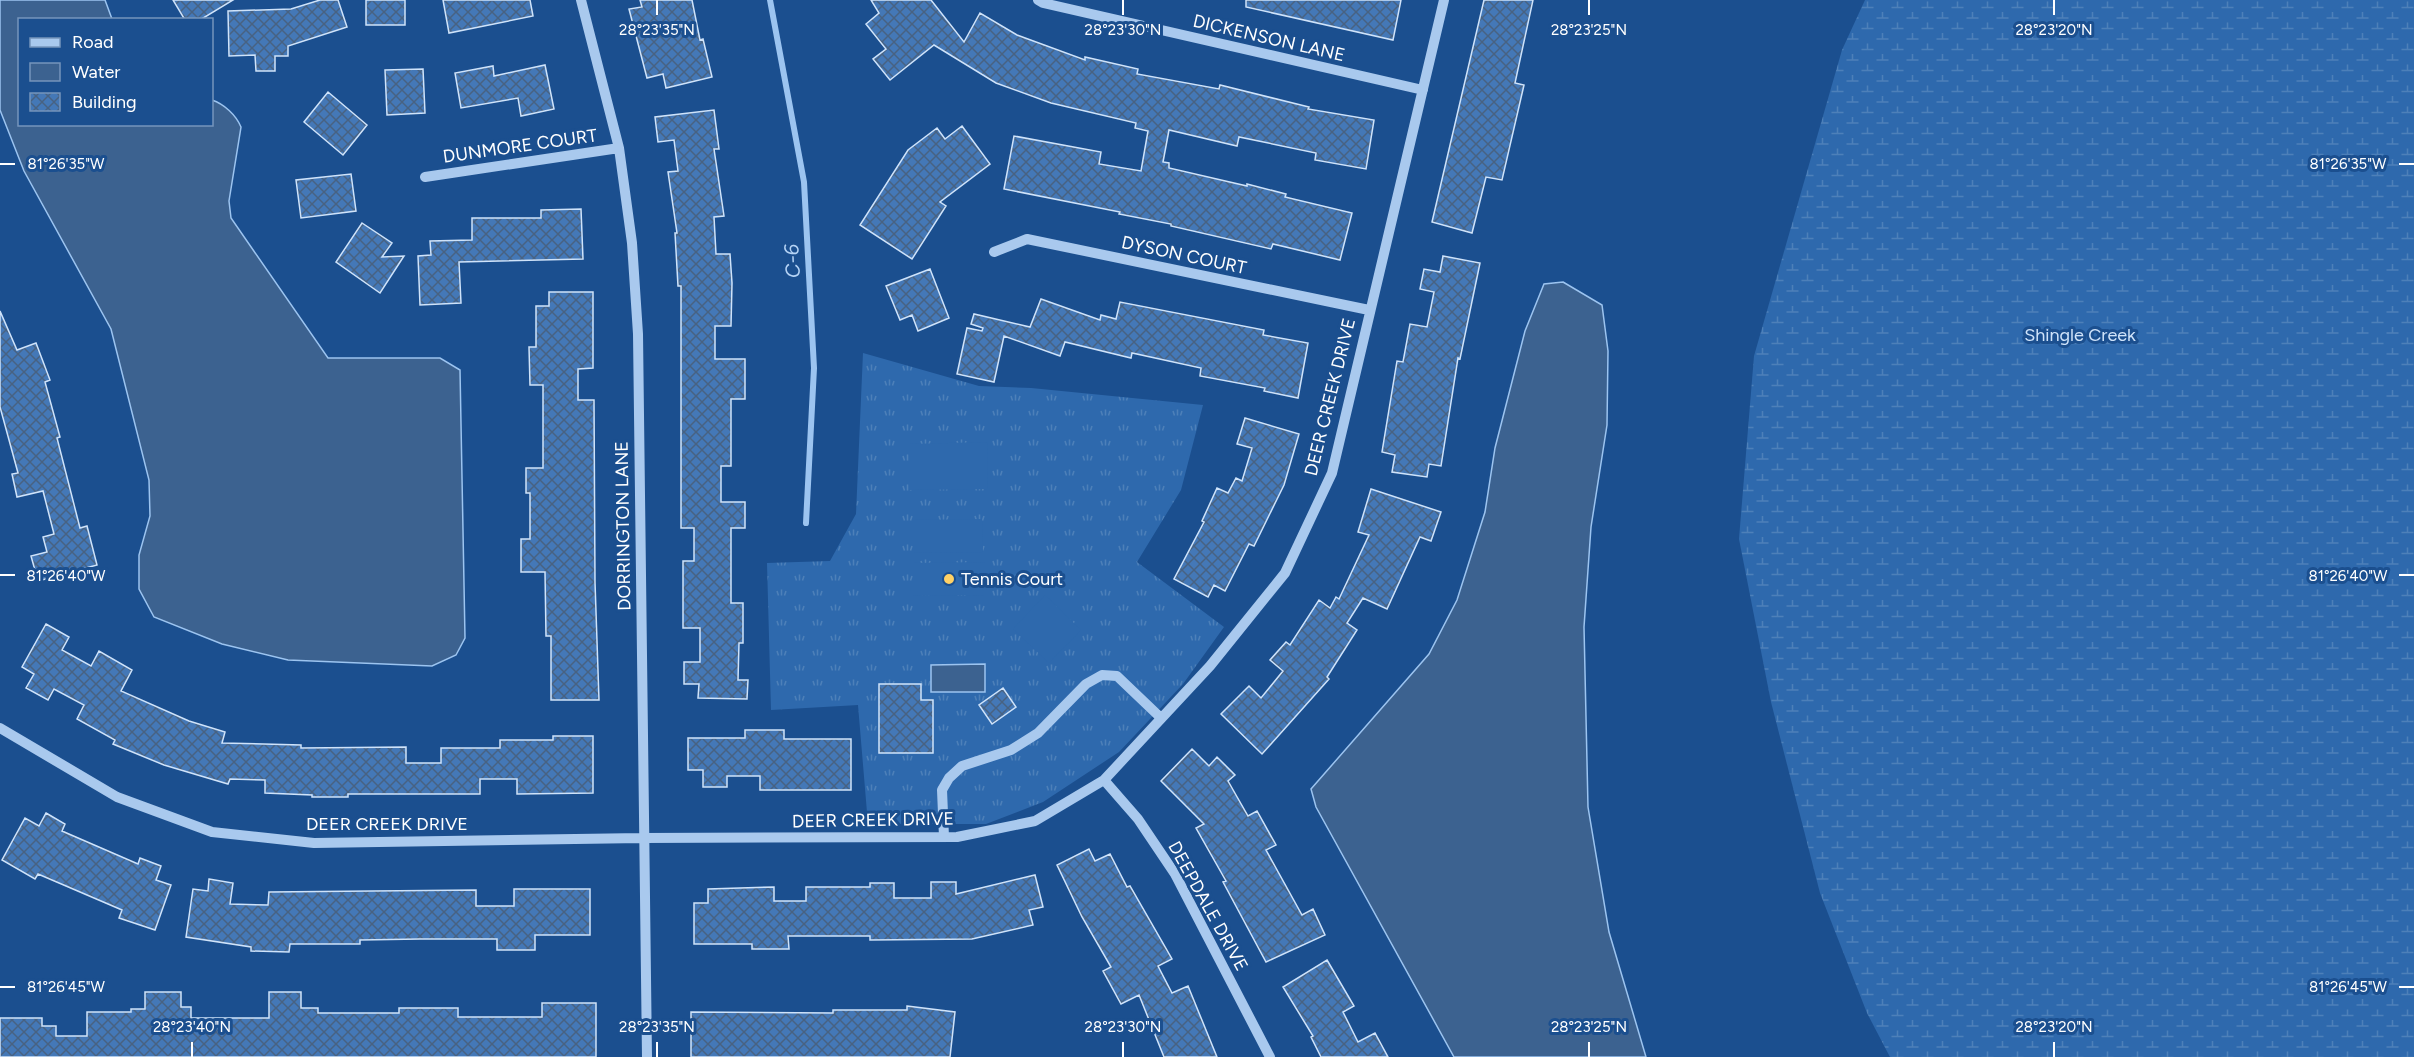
<svg xmlns="http://www.w3.org/2000/svg" width="2414" height="1057" font-family="Figtree,sans-serif">
<style>
.grass{fill:url(#grass-tufts)}
.wetland{fill:url(#wetland-marsh)}
.pitch{fill:#2e69ad}
.water{fill:#3c6290;stroke:#9cc4f0;stroke-width:1.5}
.lines{fill:none;stroke-linecap:round;stroke-linejoin:round}
.stream{stroke:#9cc4f0;stroke-width:6}
.building{fill:url(#building-cross-hatch);stroke:#cfe3fa;stroke-width:1.5}
.minor{stroke:#a9c9ee;stroke-width:10}
.ticks{fill:none;stroke:#fff;stroke-width:2}
.poi-dot{fill:#ffd166;stroke:#1b4f8f;stroke-width:2}
.labels{text-anchor:middle;dominant-baseline:central;stroke-width:6;stroke-linejoin:round;paint-order:stroke}
.street-label{font-size:18px;fill:#fff;stroke:#1b4f8f}
.park-label{font-size:18px;fill:#cfe3fa;stroke:#1b4f8f}
.poi-label{font-size:18px;fill:#fff;stroke:#1b4f8f;text-anchor:start}
.water-label{font-size:20px;font-style:italic;fill:#b5d3f5;stroke:#1b4f8f}
.ticks-label{font-size:15px;text-anchor:middle;fill:#fff;stroke:#1b4f8f;stroke-width:6;stroke-linejoin:round;paint-order:stroke}
</style>
<defs>
<pattern id="grass-tufts" width="24" height="20" patternUnits="userSpaceOnUse" patternTransform="scale(1.5)"><rect width="24" height="20" fill="#2e69ad"/><path d="M3 7l-1-3M5 7V3M7 7l1-3M15 17l-1-3M17 17v-4M19 17l1-3" fill="none" stroke="#4d80b9"/></pattern>
<pattern id="wetland-marsh" width="20" height="14" patternUnits="userSpaceOnUse" patternTransform="scale(1.5)"><rect width="20" height="14" fill="#2e69ad"/><path d="M1 5h8M5 5V1M11 12h8M15 12V8" fill="none" stroke="#4d80b9"/></pattern>
<pattern id="building-cross-hatch" width="8" height="8" patternUnits="userSpaceOnUse" patternTransform="scale(1.5)"><rect width="8" height="8" fill="#4478b7"/><path d="M0 0l8 8M0 8l8-8" fill="none" stroke="#486282"/></pattern>
</defs>
<rect width="100%" height="100%" fill="#1b4f8f"/>
<path class="grass" d="M863,353L979,386L1031,388L1203,405L1181,490L1137,562L1224,627L1183,684L1119,752L1043,802L986,824H868L858,705L771,710L767,563L830,561L856,514Z"/>
<path class="wetland" d="M1865,0H2414V1057H1890L1867,1013L1820,893L1771,702L1739,539L1754,356L1842,50Z"/>
<path class="pitch" d="M987,442L988,489L909,490V444Z
M982,519L983,552L914,553V520Z
M985,562V595L913,596V563Z
M1045,595L1081,630L1049,663L1013,629Z"/>
<path class="water" d="M0,0H105L112,19L20,20V124H212V100C224,104 236,115 241,127L229,201L231,218L328,358H440L460,370L465,638L456,655L432,666L288,660L222,644L154,617L139,589V555L150,516L149,480L111,329L24,171L0,110Z
M1563,282L1602,305L1608,351L1607,425L1591,527L1584,627L1588,807L1609,932L1646,1057H1454L1316,807L1311,789L1429,654L1457,600L1485,512L1495,448L1525,331L1544,284Z
M985,664V692H931V665Z"/>
<g class="lines">
<path class="stream" d="M770,0L804,182L814,368L806,523"/>
</g>
<path class="building" d="M173,0H233L200,20H185Z
M320,0H338L347,27L288,46V56H275V71H256L255,55L229,56L228,11L291,9Z
M366,0H405V25H366Z
M443,0H530L533,16L449,33Z
M640,0H692L700,40L703,39L712,77L666,88L663,74L647,78L629,9L642,7Z
M871,0H931L964,42L980,13L1017,35L1085,60V57L1138,69L1137,74L1219,89L1220,85L1309,107L1308,109L1374,120L1366,169L1315,160L1316,153L1239,137L1237,146L1169,130L1163,162L1169,163V168L1247,186V184L1286,194L1285,197L1352,213L1340,260L1273,244L1271,249L1171,226V224L1119,214L1120,212L1004,189L1014,136L1101,152L1099,164L1141,171L1148,131L1135,128L1136,123L1051,103L996,83L934,45L890,80L873,59L886,49L866,24L879,13Z
M1246,0H1401L1393,40L1246,7Z
M1484,0H1533L1515,83L1524,85L1502,180L1486,177L1472,233L1432,222Z
M545,65L554,109L521,116L518,98L461,108L455,73L493,66L494,76Z
M423,69L425,113L387,115L385,70Z
M328,92L367,125L343,155L304,122Z
M714,110L719,149H714L724,216L714,217L716,254H730L732,283L731,326H715V359H745V399H731V466H721V502H745V528H731V603H743V643H739L738,680H748L747,699L698,698L699,684H684V662H700V628H683V561H694V528H681V286H678L675,233H677L668,172L678,171L674,140L658,142L655,117Z
M962,126L990,164L940,202L946,206L912,259L860,225L908,150L937,128L945,139Z
M351,174L356,211L301,218L296,180Z
M581,209L583,259L459,262L461,303L420,305L418,256L431,255L430,241L472,240V218H541V210Z
M362,223L392,243L382,257L404,256L380,293L336,262Z
M1443,256L1480,263L1460,359L1458,358L1441,466L1429,464L1427,477L1392,472L1395,455L1382,452L1397,361L1403,362L1410,324L1427,327L1434,292L1420,289L1424,269L1440,272Z
M930,269L949,318L918,331L912,315L900,320L886,286Z
M549,292H593V368L578,369V400H594L595,582L599,700H551V636H546L545,572H521V539H530V493H526V468H543V385H530L529,347H536V306H549Z
M1041,299L1100,320L1101,315L1116,319L1120,302L1264,330L1263,335L1308,343L1298,398L1264,391L1265,388L1200,376L1201,368L1132,353L1131,358L1065,342L1060,356L1004,336L994,382L957,374L967,328L982,331L983,328L971,324L974,314L1030,327Z
M0,311L17,350L36,343L50,380L45,382L60,437L57,438L80,528L87,526L97,565L38,581L31,556L47,552L43,537L54,534L43,491L17,497L12,474L18,473L0,407Z
M1245,418L1299,434L1284,485L1254,546L1249,544L1225,591L1214,585L1208,597L1174,579L1204,522L1202,521L1217,488L1228,493L1236,478L1242,481L1252,448L1237,444Z
M1371,489L1441,512L1431,541L1420,537L1387,609L1363,598L1347,623L1357,630L1327,677L1329,679L1262,754L1221,714L1249,686L1261,698L1283,671L1270,660L1286,642L1290,645L1319,600L1330,608L1336,597L1339,599L1369,535L1358,532Z
M46,624L69,637L62,650L91,666L99,651L132,670L121,691L189,721L225,732L222,743L301,745V748L406,747V763H441V748H500V740H553V736H593V793L517,794V779H480V794H348V797H312V795L265,793V780L230,779L228,784L164,765L113,744L115,740L77,719L84,705L54,689L48,700L26,688L34,674L22,667Z
M879,684H921V700H933V753H879Z
M1003,688L1016,707L992,724L979,705Z
M745,730H784V739H851V790H760V776H727V787H703V770H688V738H745Z
M1192,749L1209,766L1217,757L1235,775L1228,781L1248,816L1257,811L1276,845L1266,850L1302,915L1313,909L1325,935L1266,962L1223,882L1226,881L1196,828L1204,824L1161,781Z
M46,813L65,824L62,831L138,864L140,858L161,866L156,880L171,885L155,930L119,918L122,910L38,874L35,879L2,860L25,818L39,826Z
M1089,849L1095,861L1110,854L1127,887L1130,886L1172,959L1158,966L1172,993L1188,986L1217,1057H1164L1139,995L1121,1004L1103,971L1111,967L1082,917L1057,865Z
M1035,875L1043,907L1029,910L1033,925L972,939L870,940V936H788L789,949H752V944H694V903H708V889L774,887V901H806V887H870V883H894V898H931V882H956V894Z
M209,879L233,883L230,904L268,905L269,892L476,890V906H514V889H590V935H535V950H497V939H420L360,940V944H290L289,952L251,951V947L186,937L193,889L208,891Z
M1327,960L1354,1006L1343,1012L1358,1042L1375,1033L1388,1057H1321L1311,1037L1313,1036L1283,987Z
M145,992H181V1007H191V1018H269V992H301V1008H318V1013H399V1008H458V1017H542V1003H596V1057H0V1018H42V1026H56V1036H87V1012H131V1009H145Z
M907,1006L955,1012L950,1057H691V1012L833,1013V1010H907Z"/>
<g class="lines">
<path class="minor" d="M581,0L619,148L632,243L638,334L647,1057
M1038,0L1043,3L1423,90
M425,177L619,148
M994,252L1027,239L1369,310
M0,728L117,797L212,832L314,843L642,838L957,837L1035,821L1104,780L1210,666L1285,573L1332,473L1444,0
M1104,780L1138,819L1175,874L1270,1057
M944,837L942,790L949,778L962,766L1011,750L1038,733L1086,684L1102,675L1117,676L1161,718"/>
</g>
<path class="ticks" d="M657,0V15M1123,0V15M1589,0V15M2054,0V15M0,164H15M2399,164H2414M0,575H15M2399,575H2414M0,987H15M2399,987H2414M192,1042V1057M657,1042V1057M1123,1042V1057M1589,1042V1057M2054,1042V1057"/>
<circle class="poi-dot" cx="949" cy="579" r="6"/>
<g class="labels">
<g class="street-label">
<text transform="translate(1269 38) rotate(13)">DICKENSON LANE</text>
<text transform="translate(520 146) rotate(-8)">DUNMORE COURT</text>
<text transform="translate(1184 255) rotate(12)">DYSON COURT</text>
<text transform="translate(1330 397) rotate(-76)">DEER CREEK DRIVE</text>
<text transform="translate(623 526) rotate(-91)">DORRINGTON LANE</text>
<text transform="translate(873 820) rotate(-1)">DEER CREEK DRIVE</text>
<text x="387" y="824">DEER CREEK DRIVE</text>
<text transform="translate(1208 906) rotate(61)">DEEPDALE DRIVE</text>
</g>
<g class="park-label">
<text x="2080" y="335">Shingle Creek</text>
</g>
<g class="poi-label">
<text x="961" y="579">Tennis Court</text>
</g>
<g class="water-label">
<text transform="translate(792 261) rotate(-93)">C-6</text>
</g>
</g>
<g class="ticks-label">
<text x="657" y="35">28°23'35"N</text>
<text x="1123" y="35">28°23'30"N</text>
<text x="1589" y="35">28°23'25"N</text>
<text x="2054" y="35">28°23'20"N</text>
<text x="2348" y="169">81°26'35"W</text>
<text x="66" y="169">81°26'35"W</text>
<text x="2348" y="581">81°26'40"W</text>
<text x="66" y="581">81°26'40"W</text>
<text x="2348" y="992">81°26'45"W</text>
<text x="66" y="992">81°26'45"W</text>
<text x="192" y="1032">28°23'40"N</text>
<text x="657" y="1032">28°23'35"N</text>
<text x="1123" y="1032">28°23'30"N</text>
<text x="1589" y="1032">28°23'25"N</text>
<text x="2054" y="1032">28°23'20"N</text>
</g>
<rect x="18" y="18" width="195" height="108" fill="#1b4f8f" stroke="#7695bc" stroke-width="1.5"/>
<rect x="30" y="38" width="30" height="9" fill="#a9c9ee" stroke="#7695bc" stroke-width="1.5"/>
<text x="72" y="48" font-size="18" fill="#ffffff">Road</text>
<rect x="30" y="63" width="30" height="18" fill="#3c6290" stroke="#7695bc" stroke-width="1.5"/>
<text x="72" y="78" font-size="18" fill="#ffffff">Water</text>
<rect x="30" y="93" width="30" height="18" fill="url(#building-cross-hatch)" stroke="#7695bc" stroke-width="1.5"/>
<text x="72" y="108" font-size="18" fill="#ffffff">Building</text>
</svg>
